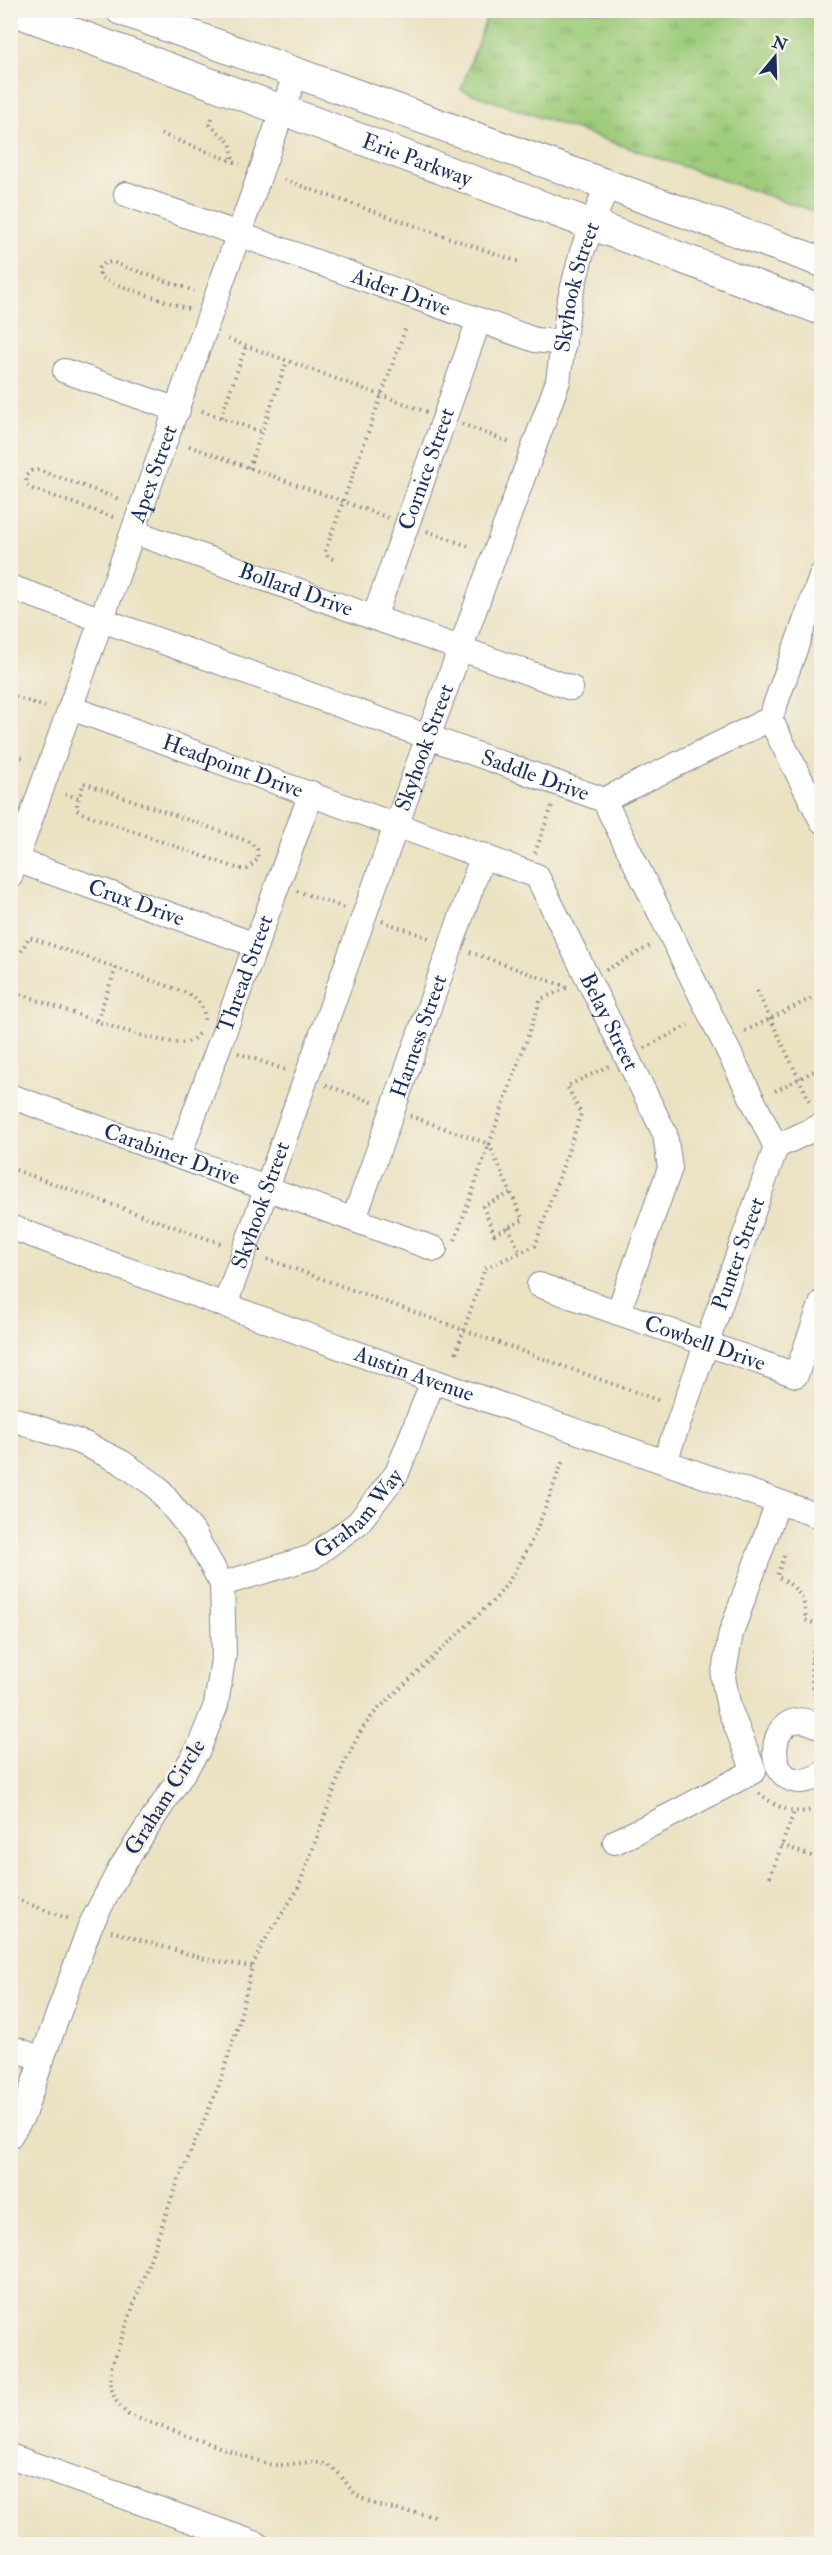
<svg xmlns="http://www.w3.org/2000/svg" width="832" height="2555" font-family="'IM FELL Double Pica',serif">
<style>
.grass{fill:url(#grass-tufts);stroke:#5c7e6c;stroke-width:1.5}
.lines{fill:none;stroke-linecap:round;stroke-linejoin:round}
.minor-casing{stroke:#838890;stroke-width:26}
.major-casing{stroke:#838890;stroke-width:32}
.path{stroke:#838890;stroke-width:4;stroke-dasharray:1.5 4.5;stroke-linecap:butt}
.minor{stroke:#fff;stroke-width:24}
.major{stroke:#fff;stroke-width:30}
.labels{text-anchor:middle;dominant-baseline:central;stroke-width:6;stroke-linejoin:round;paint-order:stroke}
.street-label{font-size:22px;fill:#1b2f5e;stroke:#f7f3e8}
</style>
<defs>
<pattern id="grass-tufts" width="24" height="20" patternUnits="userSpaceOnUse" patternTransform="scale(1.5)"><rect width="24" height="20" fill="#9ecc7a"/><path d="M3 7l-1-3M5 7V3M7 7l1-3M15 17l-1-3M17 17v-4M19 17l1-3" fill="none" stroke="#80a667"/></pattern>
</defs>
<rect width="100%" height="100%" fill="#f7f3e8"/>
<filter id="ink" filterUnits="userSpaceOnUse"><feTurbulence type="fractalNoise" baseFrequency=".0167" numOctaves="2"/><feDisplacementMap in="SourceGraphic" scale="12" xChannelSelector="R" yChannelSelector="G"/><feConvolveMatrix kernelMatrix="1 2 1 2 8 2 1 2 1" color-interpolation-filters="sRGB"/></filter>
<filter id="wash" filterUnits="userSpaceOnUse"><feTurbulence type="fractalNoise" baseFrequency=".008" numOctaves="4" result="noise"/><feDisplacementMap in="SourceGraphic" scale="24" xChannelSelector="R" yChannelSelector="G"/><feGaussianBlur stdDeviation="1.35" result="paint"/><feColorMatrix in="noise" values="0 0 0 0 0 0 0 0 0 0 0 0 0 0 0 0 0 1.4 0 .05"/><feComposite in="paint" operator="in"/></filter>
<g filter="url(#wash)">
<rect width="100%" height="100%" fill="#ebe2c2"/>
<path class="grass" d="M489,11H821V214L461,90Z"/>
</g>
<g filter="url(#ink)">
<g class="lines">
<defs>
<g id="minor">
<path id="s1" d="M126,194L535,340L564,343"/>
<path d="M65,371L178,410"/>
<path id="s2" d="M134,532L571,688"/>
<path d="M822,574L770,719L822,821"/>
<path id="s3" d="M10,587L604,800L776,1147"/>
<path id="s4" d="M374,618L479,320"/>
<path id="s5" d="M71,708L537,876L665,1134L670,1168L618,1313"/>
<path d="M604,800L770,719"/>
<path id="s6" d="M10,858L256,945"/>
<path id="s7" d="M10,877L296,73"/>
<path id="s8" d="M10,1096L435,1249"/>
<path d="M776,1147L822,1125"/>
<path id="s9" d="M179,1156L311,793"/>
<path id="s10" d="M354,1219L483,855"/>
<path id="s11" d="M10,1227L433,1381L822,1517"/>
<path id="s12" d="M539,1285L796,1375L822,1302"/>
<path id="s13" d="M225,1305L420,759L558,381L569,302L582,252L607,185"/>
<path d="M10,1418L85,1444L121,1462L156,1486L193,1532L222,1584L224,1653L216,1705L198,1750L120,1869L90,1926L42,2059L10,2047"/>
<path id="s14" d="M665,1461L776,1147"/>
<path id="s15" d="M222,1584L312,1557L358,1523L397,1473L433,1381"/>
<path d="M822,1728C761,1690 758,1810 822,1774"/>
<path d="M615,1842L665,1818L754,1771L729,1708L723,1677L731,1633L778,1502"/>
<path d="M10,2136L23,2115L42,2059"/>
<path d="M10,2456L257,2544"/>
</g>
<g id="major">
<path id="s16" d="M12,10L822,310"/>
<path d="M121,10L822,262"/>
</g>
</defs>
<use href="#minor" class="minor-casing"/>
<use href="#major" class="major-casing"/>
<path class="path" d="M212,118L210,125C223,137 235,141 232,160
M161,134L240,164
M284,180L522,263
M188,309L106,281L100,276L99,268L105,263L112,262L194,291
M228,339L427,412
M202,411L262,432
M221,417L246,346
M462,424L509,442
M189,446L389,518
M249,468L287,361
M113,517L33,489L27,485L26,476L31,471L39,470L119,499
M427,531L471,547
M333,559L328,557L325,552L406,327
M10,695L45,707
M10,753L26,759
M84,783L250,842L257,849L258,859L247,869H239L82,813L77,810V804Z
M65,794L79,798
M535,853L552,806
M297,891L347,909
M382,921L432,939
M10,950L21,952L29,937L187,993C198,999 206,1008 204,1021
M470,952L567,987
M606,970L650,946
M10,990C42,1001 161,1049 187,1042C193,1040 197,1036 200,1031
M757,991L811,1104
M97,1020L116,968
M745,1031L822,993
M645,1048L688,1025
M238,1053L288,1071
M326,1085L375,1103
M775,1091L822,1067
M410,1116L489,1144L523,1220L494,1234L483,1206L511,1193
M10,1168L222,1244
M508,1227L520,1253
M455,1240L541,999L570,987
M267,1259L660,1401
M456,1353L485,1268L535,1246L581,1114L567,1086L609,1066
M784,1556L777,1576C796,1587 807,1597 805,1620L821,1626C811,1654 808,1668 815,1697L822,1695
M811,1659L822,1663
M759,1793C778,1809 798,1818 822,1806
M782,1845L822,1860
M770,1877L794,1812
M10,1897L72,1920
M111,1931L205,1959L252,1967
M434,2516C410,2511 377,2510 357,2495C346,2486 341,2471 327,2465C308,2458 287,2468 267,2464L129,2415C113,2402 109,2388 111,2368L175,2189L219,2085L238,2026L252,1967L263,1943L298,1889L344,1763L362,1729L376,1711L496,1598C531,1555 544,1511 563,1460"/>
<use href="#minor" class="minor"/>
<use href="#major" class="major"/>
</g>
</g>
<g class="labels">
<g class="street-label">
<text stroke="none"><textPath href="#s16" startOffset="432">Erie Parkway</textPath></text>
<text stroke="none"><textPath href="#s13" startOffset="1078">Skyhook Street</textPath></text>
<text stroke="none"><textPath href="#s1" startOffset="292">Aider Drive</textPath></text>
<text stroke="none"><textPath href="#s4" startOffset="158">Cornice Street</textPath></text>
<text stroke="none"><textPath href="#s7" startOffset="428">Apex Street</textPath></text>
<text stroke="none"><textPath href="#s2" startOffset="172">Bollard Drive</textPath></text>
<text stroke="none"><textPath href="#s13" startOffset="592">Skyhook Street</textPath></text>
<text stroke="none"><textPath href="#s5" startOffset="172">Headpoint Drive</textPath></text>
<text stroke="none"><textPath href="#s3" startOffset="558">Saddle Drive</textPath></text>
<text stroke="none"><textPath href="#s6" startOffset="134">Crux Drive</textPath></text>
<text stroke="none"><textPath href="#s9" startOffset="194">Thread Street</textPath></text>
<text stroke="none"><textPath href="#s5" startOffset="658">Belay Street</textPath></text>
<text stroke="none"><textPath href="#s10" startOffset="194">Harness Street</textPath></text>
<text stroke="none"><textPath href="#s8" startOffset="172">Carabiner Drive</textPath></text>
<text stroke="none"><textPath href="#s13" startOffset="106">Skyhook Street</textPath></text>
<text stroke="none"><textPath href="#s14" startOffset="220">Punter Street</textPath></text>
<text stroke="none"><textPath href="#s12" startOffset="176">Cowbell Drive</textPath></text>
<text stroke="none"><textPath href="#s11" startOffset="430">Austin Avenue</textPath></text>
<text stroke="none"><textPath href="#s15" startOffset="158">Graham Way</textPath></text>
<text transform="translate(165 1797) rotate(-58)">Graham Circle</text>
</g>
</g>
<rect width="832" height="2555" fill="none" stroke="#f7f3e8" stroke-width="36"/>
<g transform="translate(775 57) rotate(19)" stroke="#f7f3e8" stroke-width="4.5" paint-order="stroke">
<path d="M0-4.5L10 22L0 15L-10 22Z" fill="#1b2f5e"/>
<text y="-9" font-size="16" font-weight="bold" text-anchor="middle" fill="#1b2f5e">N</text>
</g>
</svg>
